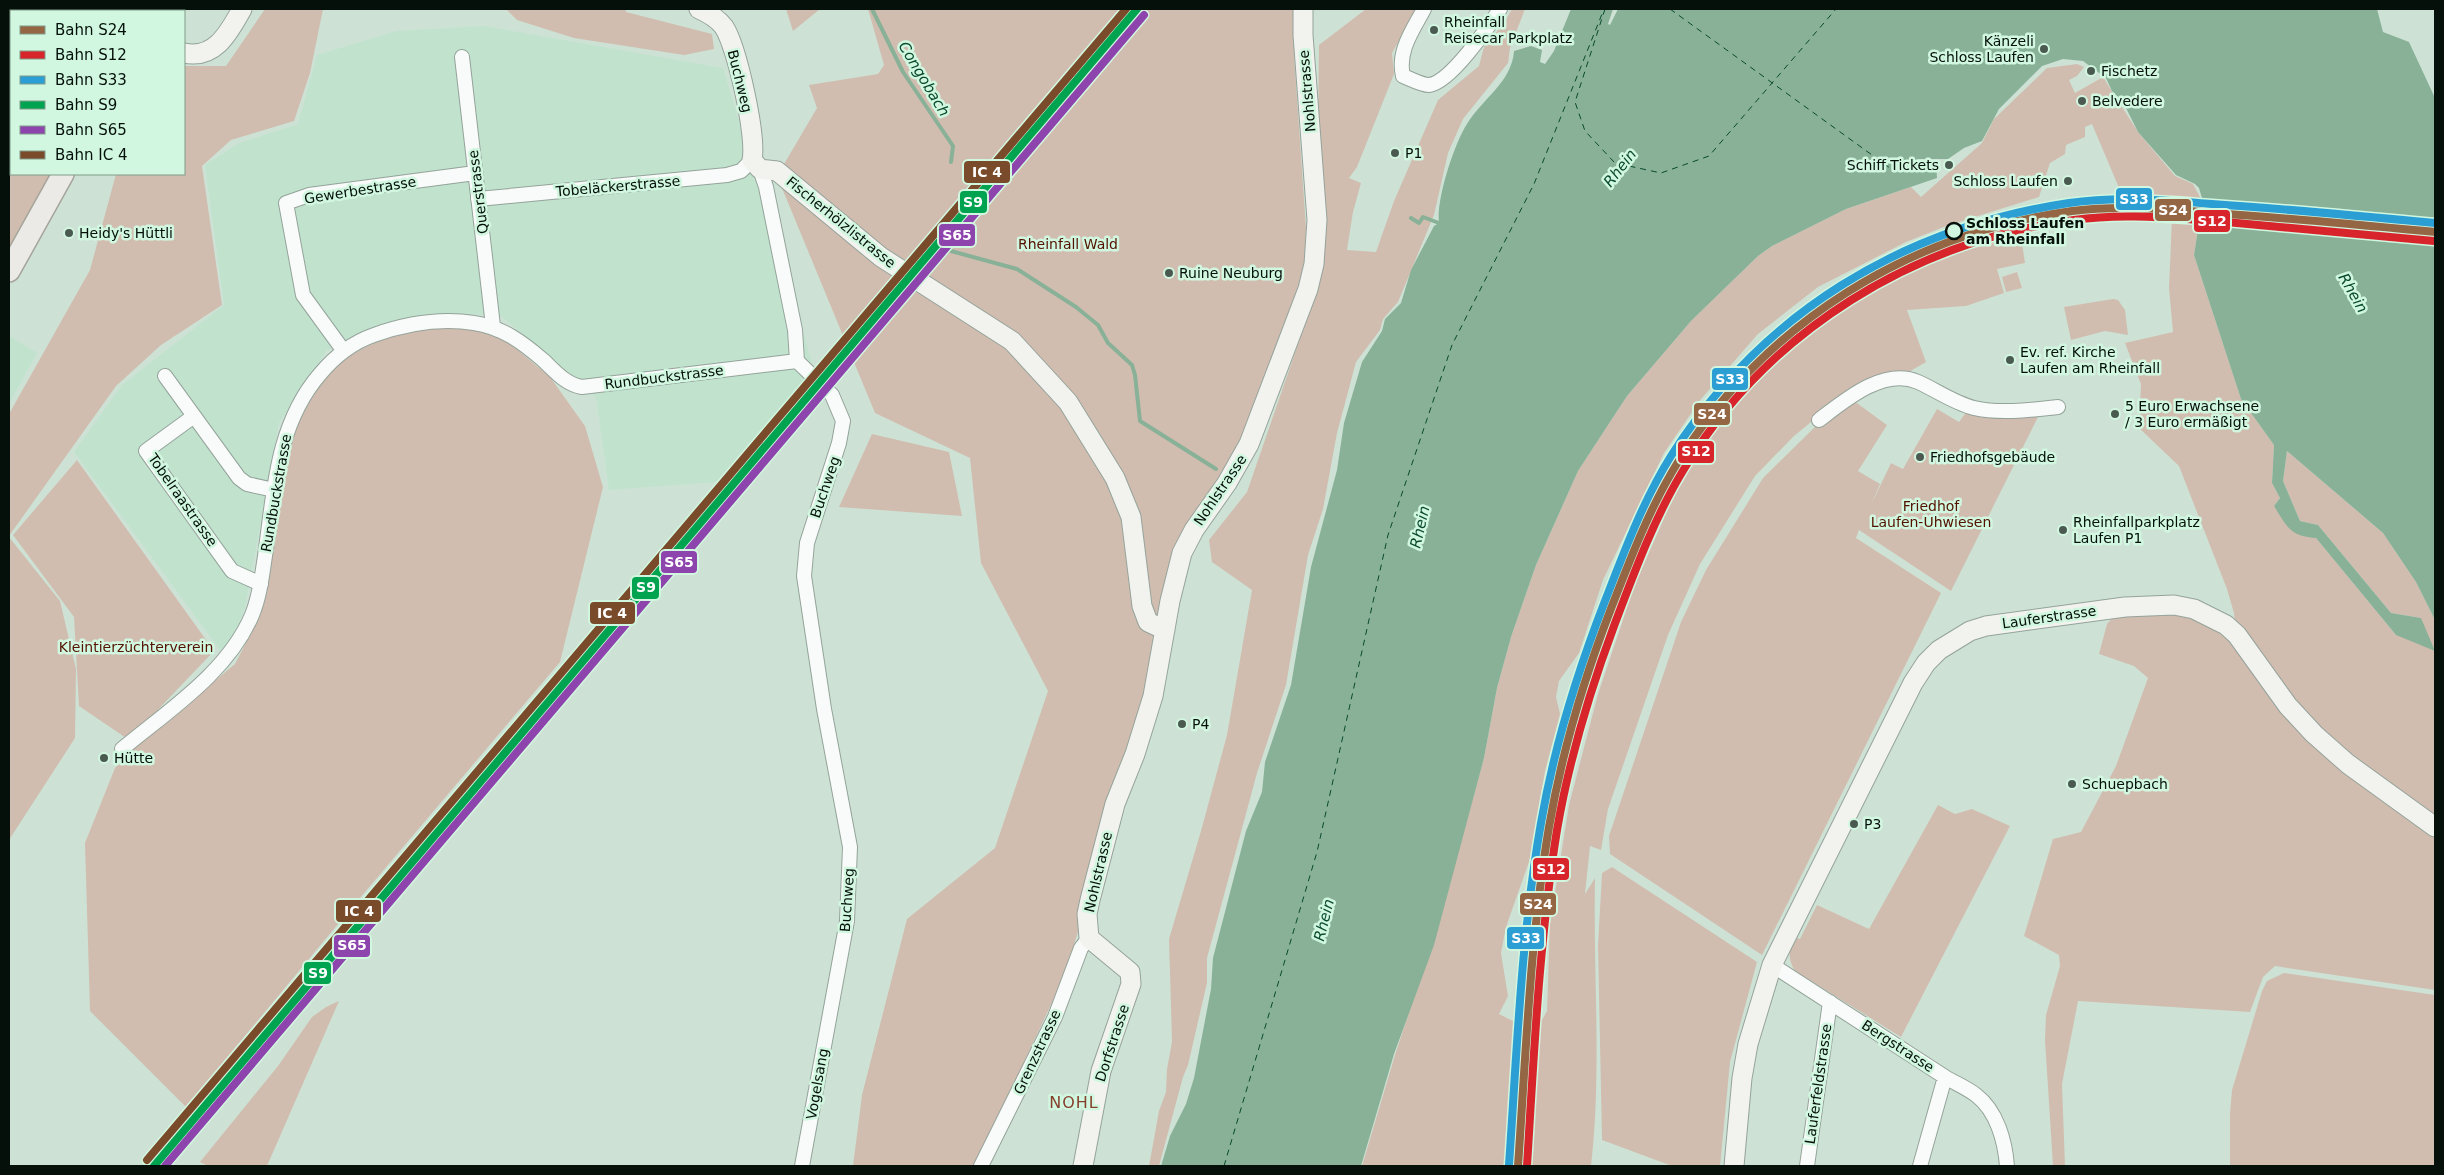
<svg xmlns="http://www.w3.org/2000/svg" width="2444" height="1175" font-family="'DejaVu Sans',sans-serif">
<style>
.built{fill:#c1e3ce}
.green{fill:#d1bdaf}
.water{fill:#88b198}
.pier{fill:#cde2d5}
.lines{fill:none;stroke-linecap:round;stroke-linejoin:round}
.stream{stroke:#88b198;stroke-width:4}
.ferry{stroke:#094a2d;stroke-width:1;stroke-dasharray:6 5;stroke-linecap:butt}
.street-casing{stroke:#94a39a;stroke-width:16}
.secondary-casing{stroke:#94a39a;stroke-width:21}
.primary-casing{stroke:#a5a49b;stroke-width:24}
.street{stroke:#f8fbf9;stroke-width:14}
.secondary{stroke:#f2f2ef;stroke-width:19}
.primary{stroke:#eceae6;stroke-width:21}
.rail-1-casing{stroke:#d2f7e0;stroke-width:11}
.rail-2-casing{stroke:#d2f7e0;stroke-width:11}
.rail-3-casing{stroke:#d2f7e0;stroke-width:11}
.rail-4-casing{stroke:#d2f7e0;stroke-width:11}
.rail-5-casing{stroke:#d2f7e0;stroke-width:11}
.rail-6-casing{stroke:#d2f7e0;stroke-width:11}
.rail-1{stroke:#946644;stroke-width:8}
.rail-2{stroke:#d8242b;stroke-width:8}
.rail-3{stroke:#2b9fd4;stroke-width:8}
.rail-4{stroke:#00a34f;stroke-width:8}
.rail-5{stroke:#8e44ad;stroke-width:8}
.rail-6{stroke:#7a4b2a;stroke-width:8}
.poi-dot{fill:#4a5a50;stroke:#d2f7e0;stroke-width:2}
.stop-dot{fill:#d2f7e0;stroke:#041009;stroke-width:2.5}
.labels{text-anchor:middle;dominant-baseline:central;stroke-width:5;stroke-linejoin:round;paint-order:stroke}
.poi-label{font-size:14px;fill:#041009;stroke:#d2f7e0;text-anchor:start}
.street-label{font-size:14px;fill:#041009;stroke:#d2f7e0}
.stop-label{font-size:14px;font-weight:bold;fill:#041009;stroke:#d2f7e0;text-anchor:start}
.park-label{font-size:14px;fill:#531200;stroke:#d2f7e0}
.water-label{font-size:15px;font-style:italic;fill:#094a2d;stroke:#d2f7e0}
.quarter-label{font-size:16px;letter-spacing:1px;fill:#86412d;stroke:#d2f7e0}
.line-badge{stroke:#d2f7e0;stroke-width:2}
.badge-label{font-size:14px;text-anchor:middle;font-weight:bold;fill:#fff}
</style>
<rect width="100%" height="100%" fill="#cde2d5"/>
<path class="built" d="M484,26L723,68L812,362L805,381L716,482L609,490L596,397L501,316L452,313L380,327L327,350L279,423L245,607L226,658L74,452L122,385L224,305L205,165L239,143L298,124L317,55L396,31Z
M9,336L37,353L9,404Z"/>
<path class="green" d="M265,9H323L310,73L294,121L231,140L202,166L222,305L161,345L116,386L9,536V414L90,270L116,174H184V66H226Z
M506,9H625L626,12L712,34L714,49L684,55L574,38L517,20Z
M786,9H820L793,31Z
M868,9H1296L1294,55L1306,228L1303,283L1234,460L1184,530L1147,700L1065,975L975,1166H853L862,1095L907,919L995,848L1048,691L981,563L970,458L875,413L777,176L817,108L809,85L878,74L884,65Z
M1366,9H1417L1392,53L1394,74L1357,167L1349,178L1361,183L1353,212L1347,250L1376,252L1394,201L1438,100L1479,66L1484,47L1504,23L1512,9H1525L1510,48L1508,63L1463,119L1448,153L1434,215L1398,302L1383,319L1380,330L1356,362L1337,433L1323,509L1308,555L1286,685L1257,773L1207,958V983L1188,1065L1183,1077L1159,1166H1149L1159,1111L1166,1092L1167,1069L1172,1042L1169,939L1201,831L1227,735L1252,590L1212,562L1209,540L1247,492L1316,292L1319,45Z
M2077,64L2084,67L2077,76L2069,80L2075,93L2103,77L2138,132L2175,176L2193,184L2203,203L2186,202V205L2125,202L2092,124L2085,127V137L2066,145L2065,154L2050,163L2039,197L1946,226L1906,242L1818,287L1758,334L1701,399L1664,453L1603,580L1579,653L1559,681L1556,697L1560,714L1545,771L1530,859L1506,927L1501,953L1508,996L1499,1014L1515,1022L1505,1166H1362L1395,1055L1441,914L1484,758L1497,688L1511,637L1536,565L1578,471L1627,396L1691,321L1758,256L1772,246L1846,209L1911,187L1921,197L1982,143L1994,119L2047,68Z
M11,70V174H51L9,247V72Z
M2172,218L2199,221L2194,255L2241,399L2274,445L2272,483L2280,498L2274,506L2316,538L2396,635L2421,618L2391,613L2318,525L2300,521L2283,481L2287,451L2383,533L2416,582L2435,620V990L2275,966L2263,977L2250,1012L2078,1001L2062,1084L2065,1166H2053L2045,1040L2046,1015L2060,966L2059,955L2024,936L2053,839L2081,832L2116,766L2148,678L2134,666L2099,654L2107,624L2113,617C2165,613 2197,608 2237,647L2234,613L2227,589L2179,466L2139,428L2141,384L2125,343L2173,332L2169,288Z
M2027,232L2022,243L2025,263L1997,269L2004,293L1966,306L1907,310L1926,362L1907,373L1889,372L1839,399L1794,436L1755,476L1700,564L1668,635L1608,809L1601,850L1590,846L1585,894L1595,878C1593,974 1602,1071 1591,1166H1524L1527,1122L1532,1113L1531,1087L1536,1023L1542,1020L1547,1011L1550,924L1569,805L1598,694L1634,587L1675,493L1707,441L1762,373L1798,343L1887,280L1947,256Z
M2017,272L2022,288L2006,292L2002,277Z
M2113,299L2118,300L2125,310L2128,335L2105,331L2071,340L2064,307Z
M436,323L495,331L550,377L585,426L603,487L560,662L343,918L186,1107L90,1011L85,843L115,768L144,733L189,702L235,664L261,614L295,424L315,388L347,357L387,336Z
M1854,401L1887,425L1858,471L1880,484L1870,507L1891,463L1903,469L1937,409L1959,422L1967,411L1999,418L2005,415L2040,413L1951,591L1859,530L1856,538L1941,593L1762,955L1610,854L1609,836L1681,622L1706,570L1763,478L1817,425Z
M872,434L949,452L962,516L839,507Z
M77,460L214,651L129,740L79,706L74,617L13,535Z
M9,537L60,601L76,669L75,738L9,840Z
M1938,805L1955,814L1972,809L2010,826L1901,1037L1795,971C1787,958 1789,950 1794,937L1800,939L1817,905L1869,929Z
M1612,867L1757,962L1730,1062L1720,1166H1672L1602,1140L1598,945L1602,873Z
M2284,973L2435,995V1166H2230V1113L2232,1090L2262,991L2267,981Z
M339,1001L267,1166H208L200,1162L278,1066L312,1017L326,1007Z"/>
<path class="water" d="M1571,9H1613L1608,24L1610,25L1618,9H2377L2383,32L2409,42L2435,98V620L2416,582L2383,533L2287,451L2283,481L2300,521L2318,525L2391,613L2421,618L2435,651L2396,635L2316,538C2290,536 2287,527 2274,506L2280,498L2272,483L2274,445L2241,399L2194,255L2198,229L2205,222L2206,212L2199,188L2195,184L2176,175L2138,132L2123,102L2112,91L2106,78L2083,61L2063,59L2042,66L1999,109L1982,141L1964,148L1948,159H1918V163H1936L1937,178L1846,209L1772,246L1758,256L1691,321L1627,396L1578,471L1536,565L1511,637L1497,688L1484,758L1434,945L1394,1054L1361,1166H1161L1170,1136L1186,1104L1194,1078L1211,989L1213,958L1246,831L1262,792L1265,762L1291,685L1311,567L1337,470L1344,423L1362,362L1382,331L1385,319L1401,303L1411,270L1434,226L1439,223C1436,200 1454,144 1467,124C1482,99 1512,82 1514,51L1531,46L1542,50L1540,62L1545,64L1554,51Z"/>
<path class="pier" d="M2202,204L2435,225V239L2202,219Z"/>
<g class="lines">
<path class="stream" d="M872,9L903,72L953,146L951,162
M1411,218L1419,223L1423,217L1439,223L1441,226
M934,234L951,251L1017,269L1076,307L1098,325L1108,343L1132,365L1135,375L1140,421L1216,469"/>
<path class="ferry" d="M1605,9L1575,102L1585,131L1615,163L1661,173L1709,156L1836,9
M1670,9L1890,168H1931
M1224,1166L1317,852L1388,535L1452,345L1534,184L1604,9"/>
<defs>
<path id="street" d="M1424,9C1413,30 1397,51 1403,76C1411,79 1421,85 1429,85C1450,83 1489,26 1500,9
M462,57L493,326
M9,60L11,58
M760,169L766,187L795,330L797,361L832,395L843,421L839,443L807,543L804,576L824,709L850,847L847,921L802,1166
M478,199L727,175L741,171L752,160
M343,350L303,295L286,203L309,195L475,173
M165,376L239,478L247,484L274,490
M194,416L146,451L232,571L261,584
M1819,420C1845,400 1884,367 1918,382C1936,390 1954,403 1974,408C2000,414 2031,410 2058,407
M122,749C169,710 228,672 252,615C260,596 262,575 265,556C274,492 276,425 320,374C335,356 351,343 374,335C405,324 441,318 474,323C502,327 522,342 543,360C555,371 565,384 582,387L797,361
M1772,965L1945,1077L1920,1166
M1945,1077C1955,1083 1967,1088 1976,1095C1997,1111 2005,1141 2007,1166
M981,1166L1055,1017L1081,948L1089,938
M1807,1166L1830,1002"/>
<path id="secondary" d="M699,9C708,13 718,19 724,27C737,47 757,137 752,160L760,169L777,171L881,257L1012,341L1068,402L1115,478L1131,517L1142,606L1148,622L1165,630
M184,53C215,60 229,32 242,9
M1083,1166L1101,1071L1131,984L1130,972L1089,938L1087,914L1090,900L1115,804L1135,754L1153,696L1170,601L1182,553L1194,530L1227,483L1249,444L1308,289L1314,264L1317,220L1303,35V9
M1734,1166L1742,1078L1748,1044L1772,965L1913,683L1926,663L1939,650L1970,631L1986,626L2125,607L2174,605L2194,609L2226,625L2237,635L2288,706L2314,734L2348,764L2435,827"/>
<path id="primary" d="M160,11L162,9
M9,271L63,174"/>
</defs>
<use href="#street" class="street-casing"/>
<use href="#secondary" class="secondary-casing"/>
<use href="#primary" class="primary-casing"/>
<use href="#street" class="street"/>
<use href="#secondary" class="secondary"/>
<use href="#primary" class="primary"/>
<defs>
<path id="rail-1" d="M1518,1166C1526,1053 1530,939 1549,827C1562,751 1584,678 1612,606C1631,557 1650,507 1678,462C1766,322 1908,234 2072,211C2118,205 2167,209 2214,213C2288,218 2361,225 2435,232"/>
<path id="rail-2" d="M1527,1166C1534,1054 1539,941 1557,830C1569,760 1589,693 1614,626C1634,573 1654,518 1684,469C1769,330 1914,241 2074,220C2121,213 2169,218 2215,221C2288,227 2361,234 2434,241"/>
<path id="rail-3" d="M1509,1165C1517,1051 1521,936 1541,823C1554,747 1577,673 1605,601C1624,552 1643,501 1671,456C1762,313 1902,228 2069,203C2116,196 2165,200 2212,204C2287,209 2361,216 2435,223"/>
<path id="rail-4" d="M154,1166L1137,9"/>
<path id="rail-5" d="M165,1166L1144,15"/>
<path id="rail-6" d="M147,1160L1126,9"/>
</defs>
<use href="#rail-1" class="rail-1-casing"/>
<use href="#rail-2" class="rail-2-casing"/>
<use href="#rail-3" class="rail-3-casing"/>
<use href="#rail-4" class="rail-4-casing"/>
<use href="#rail-5" class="rail-5-casing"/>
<use href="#rail-6" class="rail-6-casing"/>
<use href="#rail-1" class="rail-1"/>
<use href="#rail-2" class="rail-2"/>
<use href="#rail-3" class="rail-3"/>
<use href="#rail-4" class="rail-4"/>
<use href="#rail-5" class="rail-5"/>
<use href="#rail-6" class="rail-6"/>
</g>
<g class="poi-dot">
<circle cx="1434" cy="30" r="5"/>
<circle cx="2044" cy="49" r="5"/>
<circle cx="2091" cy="71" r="5"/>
<circle cx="2082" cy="101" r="5"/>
<circle cx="1395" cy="153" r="5"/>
<circle cx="1949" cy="165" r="5"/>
<circle cx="2068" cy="181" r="5"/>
<circle cx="69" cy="233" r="5"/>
<circle cx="1169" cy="273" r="5"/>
<circle cx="2010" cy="360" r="5"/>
<circle cx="2115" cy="414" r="5"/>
<circle cx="1920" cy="457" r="5"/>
<circle cx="2063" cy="530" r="5"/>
<circle cx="1182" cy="724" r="5"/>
<circle cx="104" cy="758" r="5"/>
<circle cx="2072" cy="784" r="5"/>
<circle cx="1854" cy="824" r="5"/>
</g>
<circle class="stop-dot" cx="1954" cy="231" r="8"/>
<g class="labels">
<g class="poi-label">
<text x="1444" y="22">Rheinfall<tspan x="1444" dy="16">Reisecar Parkplatz</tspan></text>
<text x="2034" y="41" text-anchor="end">Känzeli<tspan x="2034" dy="16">Schloss Laufen</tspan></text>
<text x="2101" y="71">Fischetz</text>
<text x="2092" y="101">Belvedere</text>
<text x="1405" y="153">P1</text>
<text x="1939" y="165" text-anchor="end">Schiff Tickets</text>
<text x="2058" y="181" text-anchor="end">Schloss Laufen</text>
<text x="79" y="233">Heidy's Hüttli</text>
<text x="1179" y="273">Ruine Neuburg</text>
<text x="2020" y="352">Ev. ref. Kirche<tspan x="2020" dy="16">Laufen am Rheinfall</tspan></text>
<text x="2125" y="406">5 Euro Erwachsene<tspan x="2125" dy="16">/ 3 Euro ermäßigt</tspan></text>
<text x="1930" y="457">Friedhofsgebäude</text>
<text x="2073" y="522">Rheinfallparkplatz<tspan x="2073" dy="16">Laufen P1</tspan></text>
<text x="1192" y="724">P4</text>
<text x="114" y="758">Hütte</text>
<text x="2082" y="784">Schuepbach</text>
<text x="1864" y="824">P3</text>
</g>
<g class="street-label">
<text transform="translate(740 81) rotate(76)">Buchweg</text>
<text transform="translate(1307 91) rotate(-95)">Nohlstrasse</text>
<text transform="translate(618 186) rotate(-5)">Tobeläckerstrasse</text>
<text transform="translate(360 190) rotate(-9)">Gewerbestrasse</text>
<text transform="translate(478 192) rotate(-97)">Querstrasse</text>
<text transform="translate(841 222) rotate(39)">Fischerhölzlistrasse</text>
<text transform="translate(664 377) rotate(-7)">Rundbuckstrasse</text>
<text transform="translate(825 487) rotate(-71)">Buchweg</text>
<text transform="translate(1220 490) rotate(-56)">Nohlstrasse</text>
<text transform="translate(276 493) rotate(-80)">Rundbuckstrasse</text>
<text transform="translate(183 500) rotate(55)">Tobelraastrasse</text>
<text transform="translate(2049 617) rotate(-8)">Lauferstrasse</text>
<text transform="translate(1098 872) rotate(-77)">Nohlstrasse</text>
<text transform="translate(847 900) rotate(-86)">Buchweg</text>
<text transform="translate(1112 1043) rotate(-72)">Dorfstrasse</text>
<text transform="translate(1898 1046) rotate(33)">Bergstrasse</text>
<text transform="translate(1037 1052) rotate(-65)">Grenzstrasse</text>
<text transform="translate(817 1084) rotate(-80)">Vogelsang</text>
<text transform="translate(1818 1084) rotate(-82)">Lauferfeldstrasse</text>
</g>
<g class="stop-label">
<text x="1966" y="223">Schloss Laufen<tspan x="1966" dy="16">am Rheinfall</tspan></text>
</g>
<g class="park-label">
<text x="1068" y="244">Rheinfall Wald</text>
<text x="1931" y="506">Friedhof<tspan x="1931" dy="16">Laufen-Uhwiesen</tspan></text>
<text x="136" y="647">Kleintierzüchterverein</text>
</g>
<g class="water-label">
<text transform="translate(924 79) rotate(59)">Congobach</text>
<text transform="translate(1620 168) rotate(-52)">Rhein</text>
<text transform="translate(2353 293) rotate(60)">Rhein</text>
<text transform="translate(1420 527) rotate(-77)">Rhein</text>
<text transform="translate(1324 920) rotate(-76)">Rhein</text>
</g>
<g class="quarter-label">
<text x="1074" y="1102">NOHL</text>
</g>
</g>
<g class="line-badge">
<rect x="963" y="160" width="48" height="24" rx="5" fill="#7a4b2a"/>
<rect x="2115" y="187" width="38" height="24" rx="5" fill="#2b9fd4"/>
<rect x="959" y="190" width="29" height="24" rx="5" fill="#00a34f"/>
<rect x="2154" y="198" width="38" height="24" rx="5" fill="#946644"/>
<rect x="2193" y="209" width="38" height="24" rx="5" fill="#d8242b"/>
<rect x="938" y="223" width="38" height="24" rx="5" fill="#8e44ad"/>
<rect x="1711" y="367" width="38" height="24" rx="5" fill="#2b9fd4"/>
<rect x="1693" y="402" width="38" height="24" rx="5" fill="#946644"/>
<rect x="1677" y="440" width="38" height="24" rx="5" fill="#d8242b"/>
<rect x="660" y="550" width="38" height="24" rx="5" fill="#8e44ad"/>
<rect x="631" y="576" width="29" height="24" rx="5" fill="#00a34f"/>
<rect x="589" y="601" width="47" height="24" rx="5" fill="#7a4b2a"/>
<rect x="1532" y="857" width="38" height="24" rx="5" fill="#d8242b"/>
<rect x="1519" y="892" width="38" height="24" rx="5" fill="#946644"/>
<rect x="335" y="899" width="47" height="24" rx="5" fill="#7a4b2a"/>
<rect x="1506" y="926" width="39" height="24" rx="5" fill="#2b9fd4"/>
<rect x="333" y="934" width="38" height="24" rx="5" fill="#8e44ad"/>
<rect x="303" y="961" width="29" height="24" rx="5" fill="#00a34f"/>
</g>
<g class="badge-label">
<text x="987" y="177">IC 4</text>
<text x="2134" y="204">S33</text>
<text x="973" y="207">S9</text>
<text x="2173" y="215">S24</text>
<text x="2212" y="226">S12</text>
<text x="957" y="240">S65</text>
<text x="1730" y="384">S33</text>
<text x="1712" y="419">S24</text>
<text x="1696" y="456">S12</text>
<text x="679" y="567">S65</text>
<text x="646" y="592">S9</text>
<text x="612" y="618">IC 4</text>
<text x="1551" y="874">S12</text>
<text x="1538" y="909">S24</text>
<text x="359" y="916">IC 4</text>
<text x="1526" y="943">S33</text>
<text x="352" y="950">S65</text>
<text x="318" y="978">S9</text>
</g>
<rect width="2444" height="1175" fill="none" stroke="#041009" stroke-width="20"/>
<rect x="10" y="10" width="175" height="165" fill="#d2f7e0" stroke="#809b8a"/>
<rect x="20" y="26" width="25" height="8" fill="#946644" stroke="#809b8a"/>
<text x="55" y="35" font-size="15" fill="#041009">Bahn S24</text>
<rect x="20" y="51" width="25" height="8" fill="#d8242b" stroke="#809b8a"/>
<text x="55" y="60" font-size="15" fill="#041009">Bahn S12</text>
<rect x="20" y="76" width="25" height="8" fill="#2b9fd4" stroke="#809b8a"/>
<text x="55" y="85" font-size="15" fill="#041009">Bahn S33</text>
<rect x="20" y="101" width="25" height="8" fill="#00a34f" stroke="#809b8a"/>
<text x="55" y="110" font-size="15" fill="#041009">Bahn S9</text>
<rect x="20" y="126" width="25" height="8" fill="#8e44ad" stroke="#809b8a"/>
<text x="55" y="135" font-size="15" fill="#041009">Bahn S65</text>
<rect x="20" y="151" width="25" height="8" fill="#7a4b2a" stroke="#809b8a"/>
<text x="55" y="160" font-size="15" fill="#041009">Bahn IC 4</text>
</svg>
